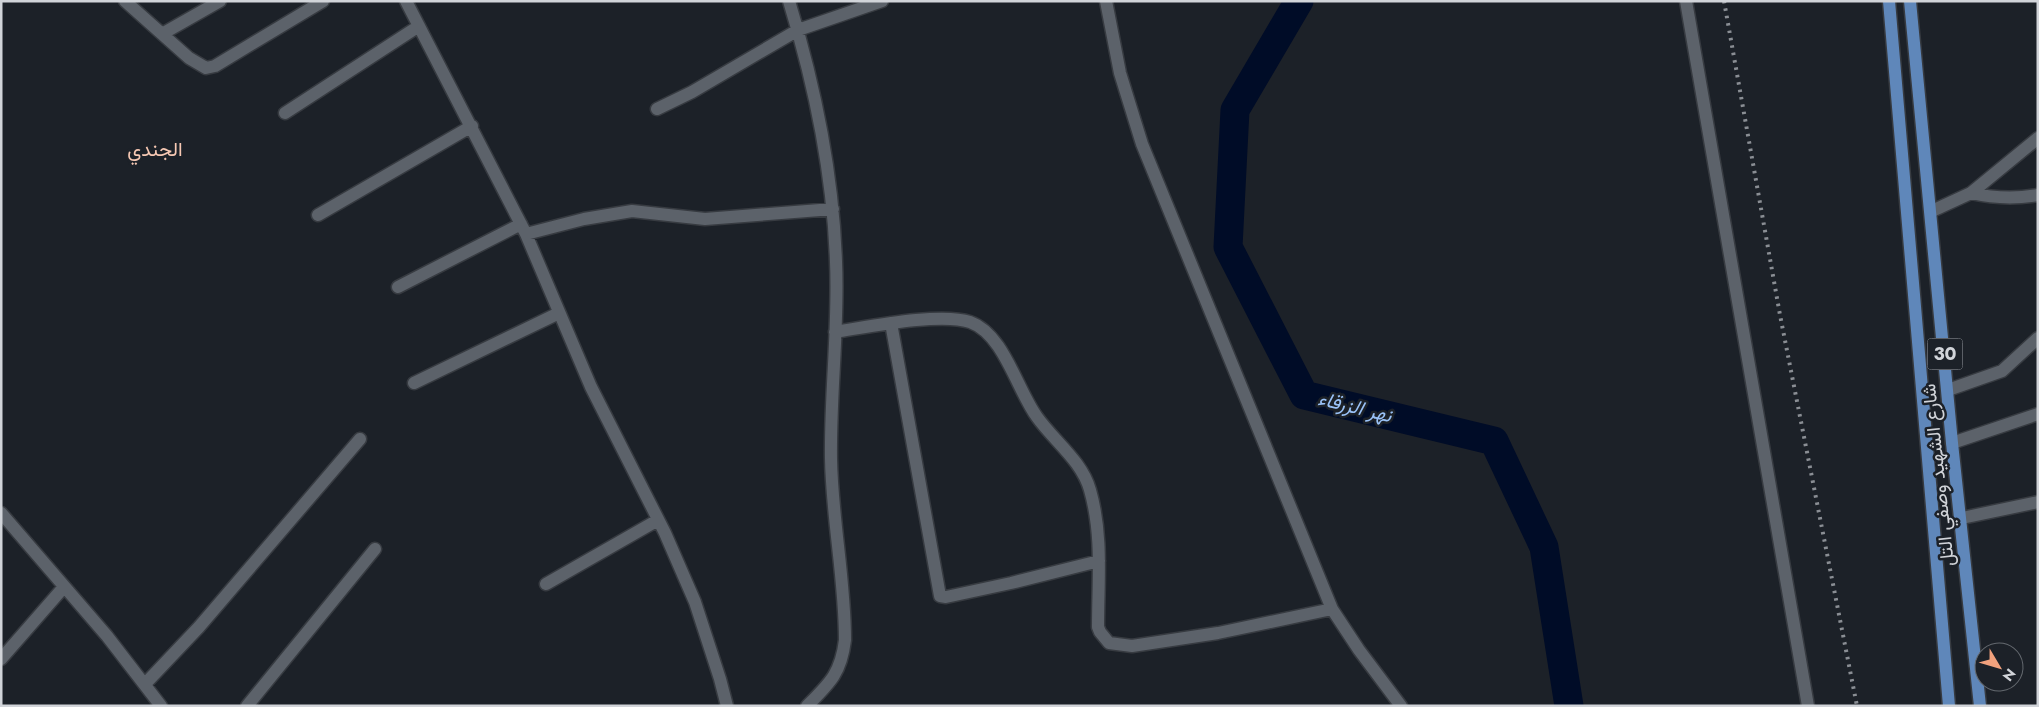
<svg xmlns="http://www.w3.org/2000/svg" width="2039" height="707" font-family="Jost,Vazirmatn,sans-serif">
<style>
.lines{fill:none;stroke-linecap:round;stroke-linejoin:round}
.river{stroke:#000c27;stroke-width:29}
.minor-casing{stroke:#373b41;stroke-width:15}
.major-casing{stroke:#373b41;stroke-width:15}
.minor{stroke:#5c626a;stroke-width:12}
.major{stroke:#5f87ba;stroke-width:12}
.rail{stroke:#8a8e94;stroke-width:4;stroke-dasharray:2.5 5;stroke-linecap:butt}
.labels{text-anchor:middle;dominant-baseline:central;stroke-width:5;stroke-linejoin:round;paint-order:stroke}
.shield{fill:#1c2128;stroke:#9b9ea4;stroke-width:1}
.shield-label{font-size:18px;font-weight:bold;fill:#d1d4d9}
.street-label{font-size:19px;fill:#d1d4d9;stroke:#1c2128}
.neighbourhood-label{font-size:20px;fill:#f6c8b3;stroke:#1c2128}
.water-label{font-size:20px;font-style:italic;fill:#9ac2f7;stroke:#1c2128}
</style>
<rect width="100%" height="100%" fill="#1c2128"/>
<g class="lines">
<path class="river" d="M1299,1L1235,110L1228,247L1304,395L1494,441L1544,547L1569,706"/>
<defs>
<path id="minor" d="M125,1L189,58L206,68L215,66L323,1
M406,1L526,234L591,387L665,533L695,602L720,679L727,706
M789,1C815,86 833,173 836,262C839,326 830,393 831,459C832,519 845,579 845,640C841,673 830,683 807,706
M1106,1L1120,73L1142,144L1332,609
M1686,1L1808,706
M162,34L220,1
M657,109L692,92L798,30L882,1
M285,113L419,26
M1971,193C1993,198 2015,199 2038,195
M1932,211L1971,193L2038,138
M318,215L472,126
M526,234L584,219L632,211L705,219L833,209
M398,287L521,224
M891,323L940,596L946,597L1011,583L1099,561
M835,332C868,327 940,312 970,322C1004,334 1017,390 1037,417C1054,441 1082,461 1090,490C1103,535 1098,581 1098,627L1100,632L1109,643L1132,646L1218,633L1332,609L1359,650L1401,706
M414,383L559,313
M1948,390L2002,371L2038,338
M1952,443L2038,414
M1,513L107,636L161,706
M1962,518L2038,502
M546,584L658,520
M1,659L63,588
M145,684L199,627L360,439
M247,706L375,549"/>
<path id="major" d="M1889,1L1949,706
M1910,1L1952,443L1980,706"/>
</defs>
<use href="#minor" class="minor-casing"/>
<use href="#major" class="major-casing"/>
<use href="#minor" class="minor"/>
<use href="#major" class="major"/>
<path class="rail" d="M1724,1L1780,315L1857,706"/>
</g>
<g class="labels">
<rect class="shield" x="1927.5" y="338.5" width="35" height="31" rx="4"/>
<g class="shield-label">
<text x="1945" y="354">30</text>
</g>
<g class="street-label">
<text transform="translate(1938 475) rotate(-96)">شارع الشهيد وصفي التل</text>
</g>
<g class="neighbourhood-label">
<text x="155" y="149">الجندي</text>
</g>
<g class="water-label">
<text transform="translate(1355 407) rotate(14)">نهر الزرقاء</text>
</g>
</g>
<rect width="2039" height="707" fill="none" stroke="#d1d4d9" stroke-width="5"/>
<g transform="translate(1999 667) rotate(128)"><circle r="24" fill="#1c2128" stroke="#64696f"/>
<path d="M0-4L9 19L0 12L-9 19Z" fill="#f1a17d"/>
<text y="-8" font-size="14" font-weight="bold" text-anchor="middle" fill="#d1d4d9">N</text>
</g>
</svg>
